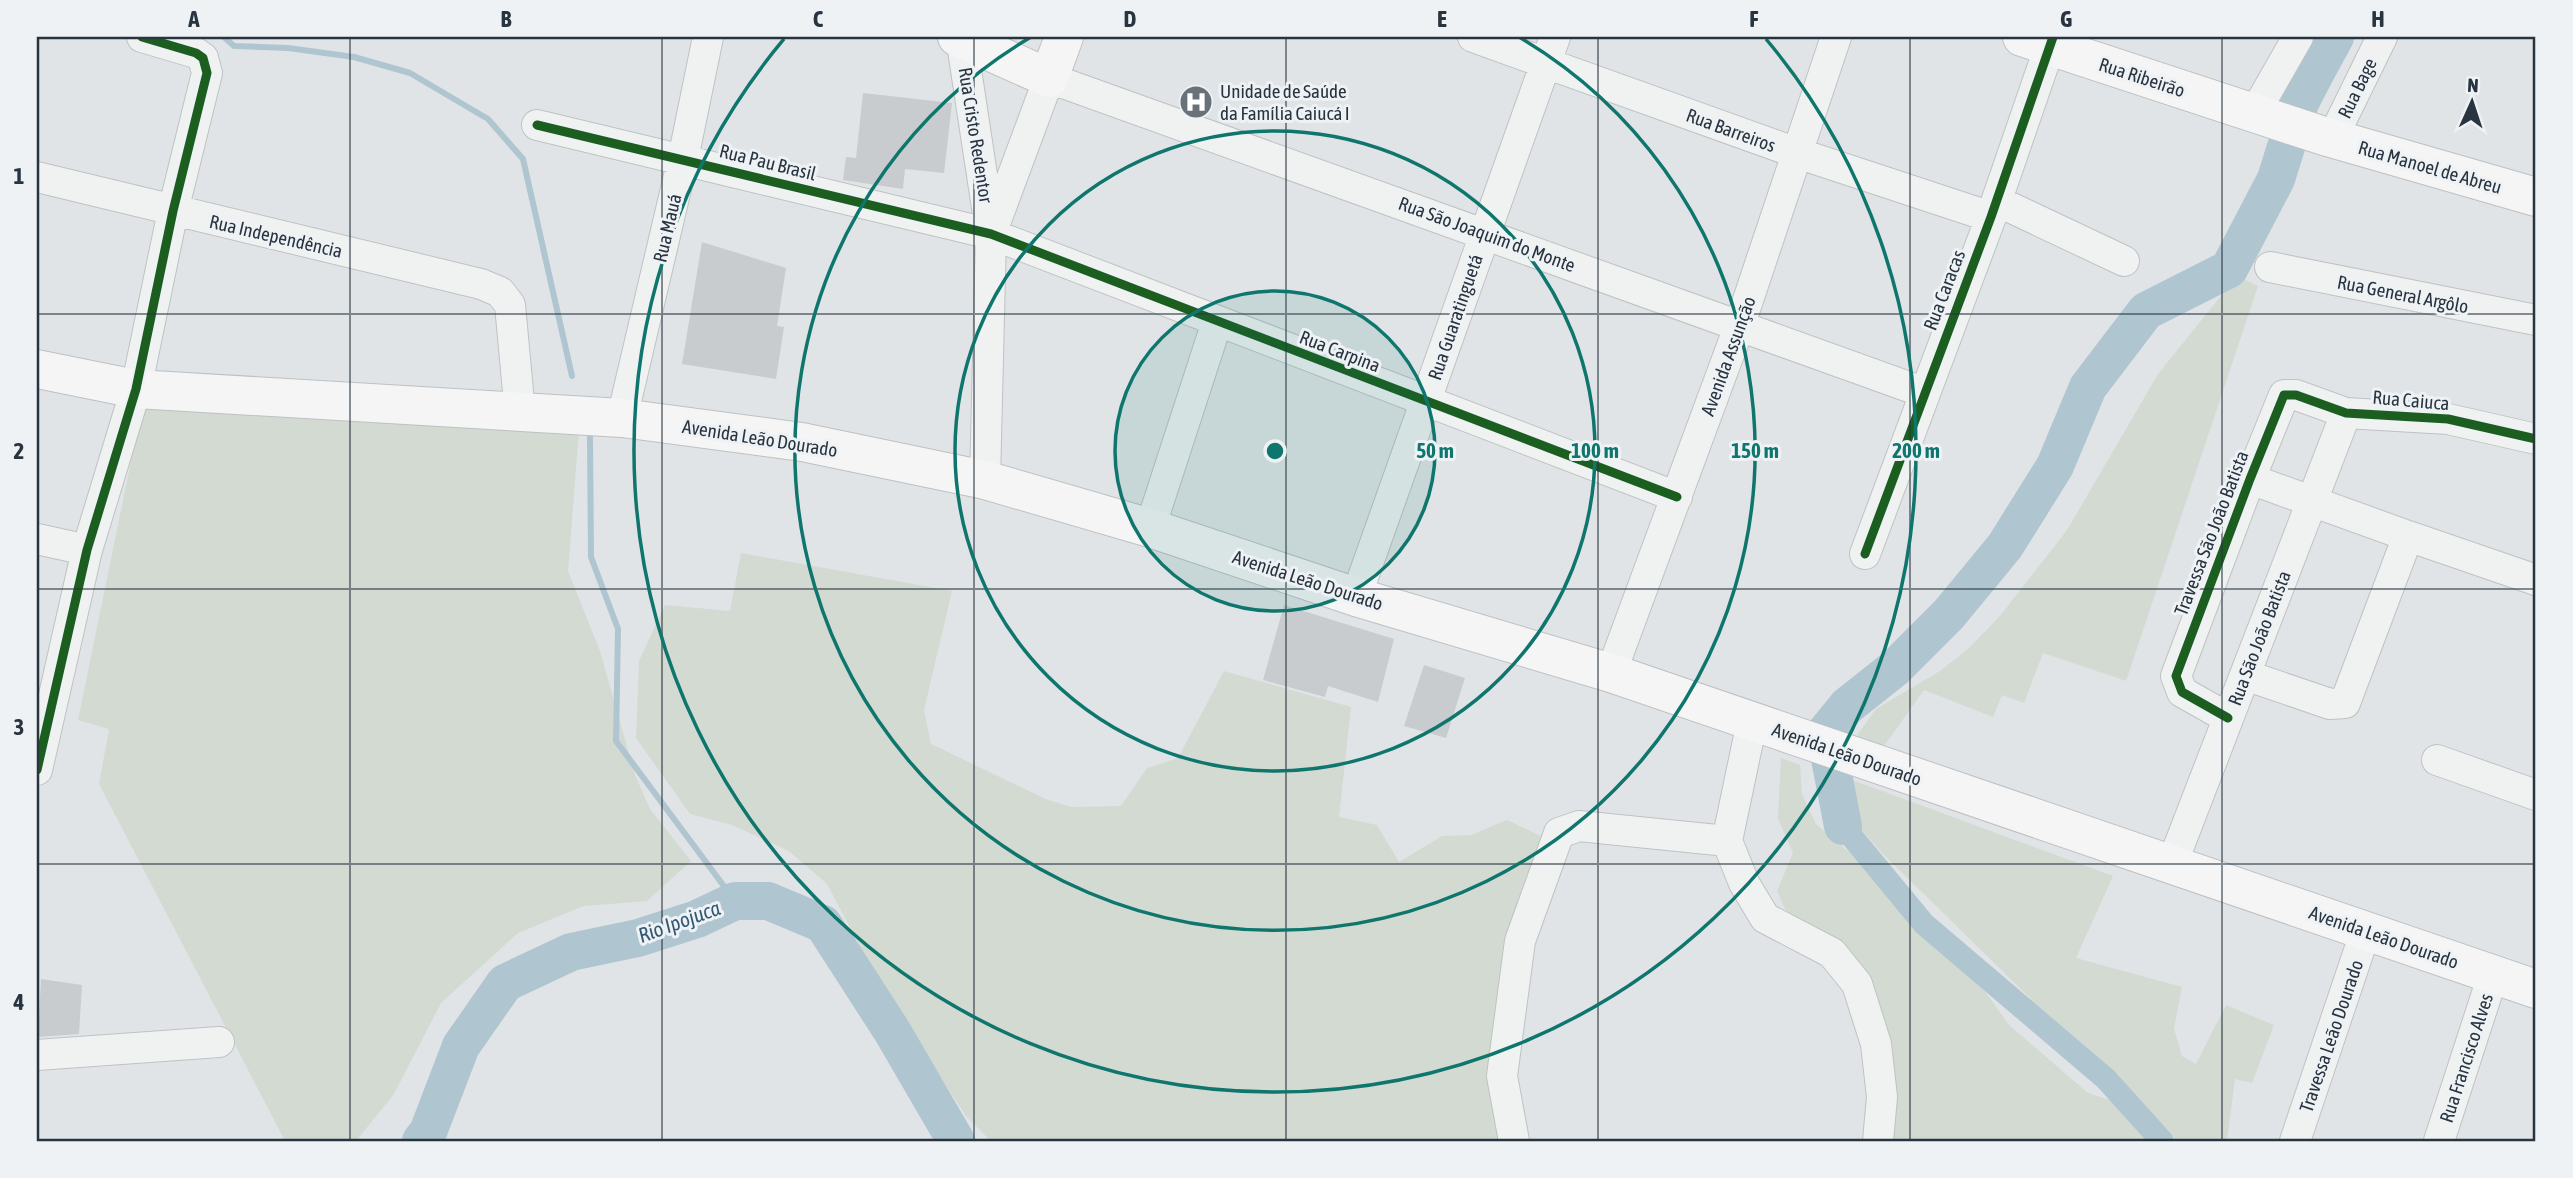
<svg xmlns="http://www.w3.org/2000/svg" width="2573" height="1178" font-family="'Asap Condensed',sans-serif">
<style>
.green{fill:#d3dad1}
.water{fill:#afc5d0}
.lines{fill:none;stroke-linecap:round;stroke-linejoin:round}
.stream{stroke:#afc5d0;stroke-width:6}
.canal{stroke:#afc5d0;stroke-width:23}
.river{stroke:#afc5d0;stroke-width:38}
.building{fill:#c9ccce}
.minor-casing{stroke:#bfc2c4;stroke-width:32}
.major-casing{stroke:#bdc1c3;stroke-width:40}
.minor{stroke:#f0f2f2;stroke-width:30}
.major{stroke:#f5f5f6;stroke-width:38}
.cycleway-casing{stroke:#eef2f5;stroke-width:13}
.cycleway{stroke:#1b5e20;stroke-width:9}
.grid{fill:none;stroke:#28343f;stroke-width:2;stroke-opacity:0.55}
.ring{fill:none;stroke:#0f766e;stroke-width:3.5}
.labels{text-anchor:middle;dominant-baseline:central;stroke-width:6;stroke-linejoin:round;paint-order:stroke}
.street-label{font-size:19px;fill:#28343f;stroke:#eef2f5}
.poi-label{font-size:19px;fill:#28343f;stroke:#eef2f5;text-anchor:start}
.water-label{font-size:21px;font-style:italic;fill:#335972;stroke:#eef2f5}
.centre{fill:#0f766e;stroke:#eef2f5;stroke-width:3.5}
.ring-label{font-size:21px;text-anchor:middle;font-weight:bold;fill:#0f766e;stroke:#eef2f5;stroke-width:6;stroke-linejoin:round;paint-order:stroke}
.neatline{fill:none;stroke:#28343f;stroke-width:2.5}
.grid-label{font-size:23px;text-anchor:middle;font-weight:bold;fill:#28343f}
</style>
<rect width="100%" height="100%" fill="#e1e4e6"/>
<path class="green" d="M2237,276L2258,286L2126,681L2043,653L2024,703L2002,695L1993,717L1924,690L1879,753L1850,745L1876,709L1940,671L1968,649L2000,616L2067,530L2158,374Z
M144,398L579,431L568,571L600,651L635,775L650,809L691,861L647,901L584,906L518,933L441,1003L394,1094L356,1141H285L99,784L109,729L78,720Z
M741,553L952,591L924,710L931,744L1048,800L1072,807L1121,806L1147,768L1178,758L1224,671L1351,707L1339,817L1377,825L1399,862L1442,836L1471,835L1507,820L1547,839L1500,1141H991L966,1116L884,992L827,884L789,851L732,825L690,814L636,738L639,661L665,605L730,611Z
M1781,758L1800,765L1802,794L1816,824L1887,884L1911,917L1944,944L1977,980L2009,1025L2088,1093L2116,1102L2153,1141H1892L1886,1043L1809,930L1785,909L1777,891L1793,853L1778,818Z
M1847,778L2113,876L2076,958L2182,987L2174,1029L2182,1056L2196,1064L2226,1005L2274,1025L2252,1083L2235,1079L2227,1141H2176L2118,1076L2040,1008L1882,853L1854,821Z"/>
<path class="water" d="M2315,37H2355L2311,123L2274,111Z"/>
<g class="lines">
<path class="stream" d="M224,37L234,46L288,48L354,57L410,73L488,119L523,159L572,376
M590,437L591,557L618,629L616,741L735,901"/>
<path class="canal" d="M1843,826L1924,924L2106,1079L2162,1141"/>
<path class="river" d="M1843,826L1825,733L1847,706L1895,668L1949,614L2005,546L2055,466L2088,387L2146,311L2229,269L2276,179L2301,99L2335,37
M421,1141L428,1132L461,1046L505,983L571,952L638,938L697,919L735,901H768L823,924L892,1031L956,1141"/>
</g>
<path class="building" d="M863,93L952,103L944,173L905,169L903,189L843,180L846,157L856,158Z
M702,242L786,268L777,326L784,327L776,379L682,364Z
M1284,605L1394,639L1378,702L1328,686L1325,697L1263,680Z
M1424,665L1465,678L1446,738L1404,726Z
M41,979L82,985L79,1034L38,1037Z"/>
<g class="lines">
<defs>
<path id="minor" d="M961,37L991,234L985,480
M1473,37L1797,153L1991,217
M2254,114L2298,37
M537,125L991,234L1677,497
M2332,139L2382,37
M37,177L481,284L500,292L510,305L520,413
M1997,201L2124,261
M991,234L1049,78L1923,392
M2270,267L2536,320
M622,418L683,159L708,37
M2250,479L2408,536
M1150,528L1217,322
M37,539L87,550
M1865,554L1991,217L2053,37
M1356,597L1555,37
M1611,673L1739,327L1836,37
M2245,675L2330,704L2345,703L2408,536L2536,580
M2228,718L2182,692L2176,676L2250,479L2284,395H2296L2346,413L2448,419L2536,439
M1752,722L1727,841L1744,883L1765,918L1832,953L1857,984L1876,1044L1882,1097L1878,1141
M2437,760L2536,795
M37,770L87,550L136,389L173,211L207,73L203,58L196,53L142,37
M2172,864L2346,413
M37,1055L219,1042
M1514,1141L1502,1076L1520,941L1559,833L1579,826L1727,841
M2295,1141L2366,930
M2439,1141L2493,975"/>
<path id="major" d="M957,37L1049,78L1064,37
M2022,37L2324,136L2536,197
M37,369L136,389L622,418L802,442L985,480L1150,528L1356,597L1611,673L2536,989"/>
</defs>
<use href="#minor" class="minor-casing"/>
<use href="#major" class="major-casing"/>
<use href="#minor" class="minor"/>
<use href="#major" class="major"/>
<defs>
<path id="cycleway" d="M537,125L991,234L1677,497
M1865,554L1991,217L2053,37
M2228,718L2182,692L2176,676L2250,479L2284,395H2296L2346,413L2448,419L2536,439
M37,770L87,550L136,389L173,211L207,73L203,58L196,53L142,37"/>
</defs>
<use href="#cycleway" class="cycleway-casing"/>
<use href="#cycleway" class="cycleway"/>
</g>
<path class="grid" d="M350,37V1141M662,37V1141M974,37V1141M1286,37V1141M1598,37V1141M1910,37V1141M2222,37V1141M37,314H2536M37,589H2536M37,864H2536"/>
<circle cx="1275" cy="451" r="160" fill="#0f766e" fill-opacity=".12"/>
<g class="ring">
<circle cx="1275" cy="451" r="160"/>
<circle cx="1275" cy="451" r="320"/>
<path d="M1519 37A480 480 0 1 1 1031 37"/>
<path d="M1766 39A641 641 0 1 1 784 39"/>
</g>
<defs>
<symbol id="hospital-disc" viewBox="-11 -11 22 22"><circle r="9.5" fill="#697279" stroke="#eef2f5"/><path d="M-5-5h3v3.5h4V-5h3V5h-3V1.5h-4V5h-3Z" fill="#fff"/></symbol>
</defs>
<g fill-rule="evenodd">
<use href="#hospital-disc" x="1177" y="83" width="38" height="38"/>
</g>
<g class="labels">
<g class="street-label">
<text transform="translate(2142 77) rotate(18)">Rua Ribeirão</text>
<text transform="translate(2357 88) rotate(-64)">Rua Bage</text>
<text transform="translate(1731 130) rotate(20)">Rua Barreiros</text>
<text transform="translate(976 135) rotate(81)">Rua Cristo Redentor</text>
<text transform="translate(768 162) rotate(14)">Rua Pau Brasil</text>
<text transform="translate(2430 167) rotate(16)">Rua Manoel de Abreu</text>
<text transform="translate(667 228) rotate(-77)">Rua Mauá</text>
<text transform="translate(1487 234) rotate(20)">Rua São Joaquim do Monte</text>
<text transform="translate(276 236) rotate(13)">Rua Independência</text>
<text transform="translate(1944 290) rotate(-69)">Rua Caracas</text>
<text transform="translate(2403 294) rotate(11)">Rua General Argôlo</text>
<text transform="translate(1455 317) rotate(-71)">Rua Guaratinguetá</text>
<text transform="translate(1340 351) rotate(21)">Rua Carpina</text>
<text transform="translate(1728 356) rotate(-70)">Avenida Assunção</text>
<text transform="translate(2411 400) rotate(5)">Rua Caiuca</text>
<text transform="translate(760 438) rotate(9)">Avenida Leão Dourado</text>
<text transform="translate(2211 533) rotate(-69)">Travessa São João Batista</text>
<text transform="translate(1308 580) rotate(18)">Avenida Leão Dourado</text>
<text transform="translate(2259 638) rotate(-69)">Rua São João Batista</text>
<text transform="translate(1847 754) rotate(19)">Avenida Leão Dourado</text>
<text transform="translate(2384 937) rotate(19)">Avenida Leão Dourado</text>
<text transform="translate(2331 1036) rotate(-71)">Travessa Leão Dourado</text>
<text transform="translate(2466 1058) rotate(-72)">Rua Francisco Alves</text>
</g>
<g class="poi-label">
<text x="1220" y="91">Unidade de Saúde<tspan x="1220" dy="22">da Família Caiucá I</tspan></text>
</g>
<g class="water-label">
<text transform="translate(679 921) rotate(-20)">Rio Ipojuca</text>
</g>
</g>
<circle cx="1275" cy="451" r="10" class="centre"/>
<g class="ring-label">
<text x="1435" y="458">50 m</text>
<text x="1595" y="458">100 m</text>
<text x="1755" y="458">150 m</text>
<text x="1916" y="458">200 m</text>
</g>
<rect width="2573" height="1178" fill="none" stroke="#eef2f5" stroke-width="77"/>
<g transform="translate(2472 102) rotate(3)" stroke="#eef2f5" stroke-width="5" paint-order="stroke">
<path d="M0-5L12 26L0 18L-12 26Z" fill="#28343f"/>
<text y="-10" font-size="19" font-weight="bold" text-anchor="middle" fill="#28343f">N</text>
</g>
<rect x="38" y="38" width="2496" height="1102" class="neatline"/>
<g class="grid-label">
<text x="194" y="27">A</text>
<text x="506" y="27">B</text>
<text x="818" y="27">C</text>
<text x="1130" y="27">D</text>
<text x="1442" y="27">E</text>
<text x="1754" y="27">F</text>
<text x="2066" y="27">G</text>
<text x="2378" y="27">H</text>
<text x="19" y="184">1</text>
<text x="19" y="459">2</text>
<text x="19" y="735">3</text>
<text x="19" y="1010">4</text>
</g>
</svg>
